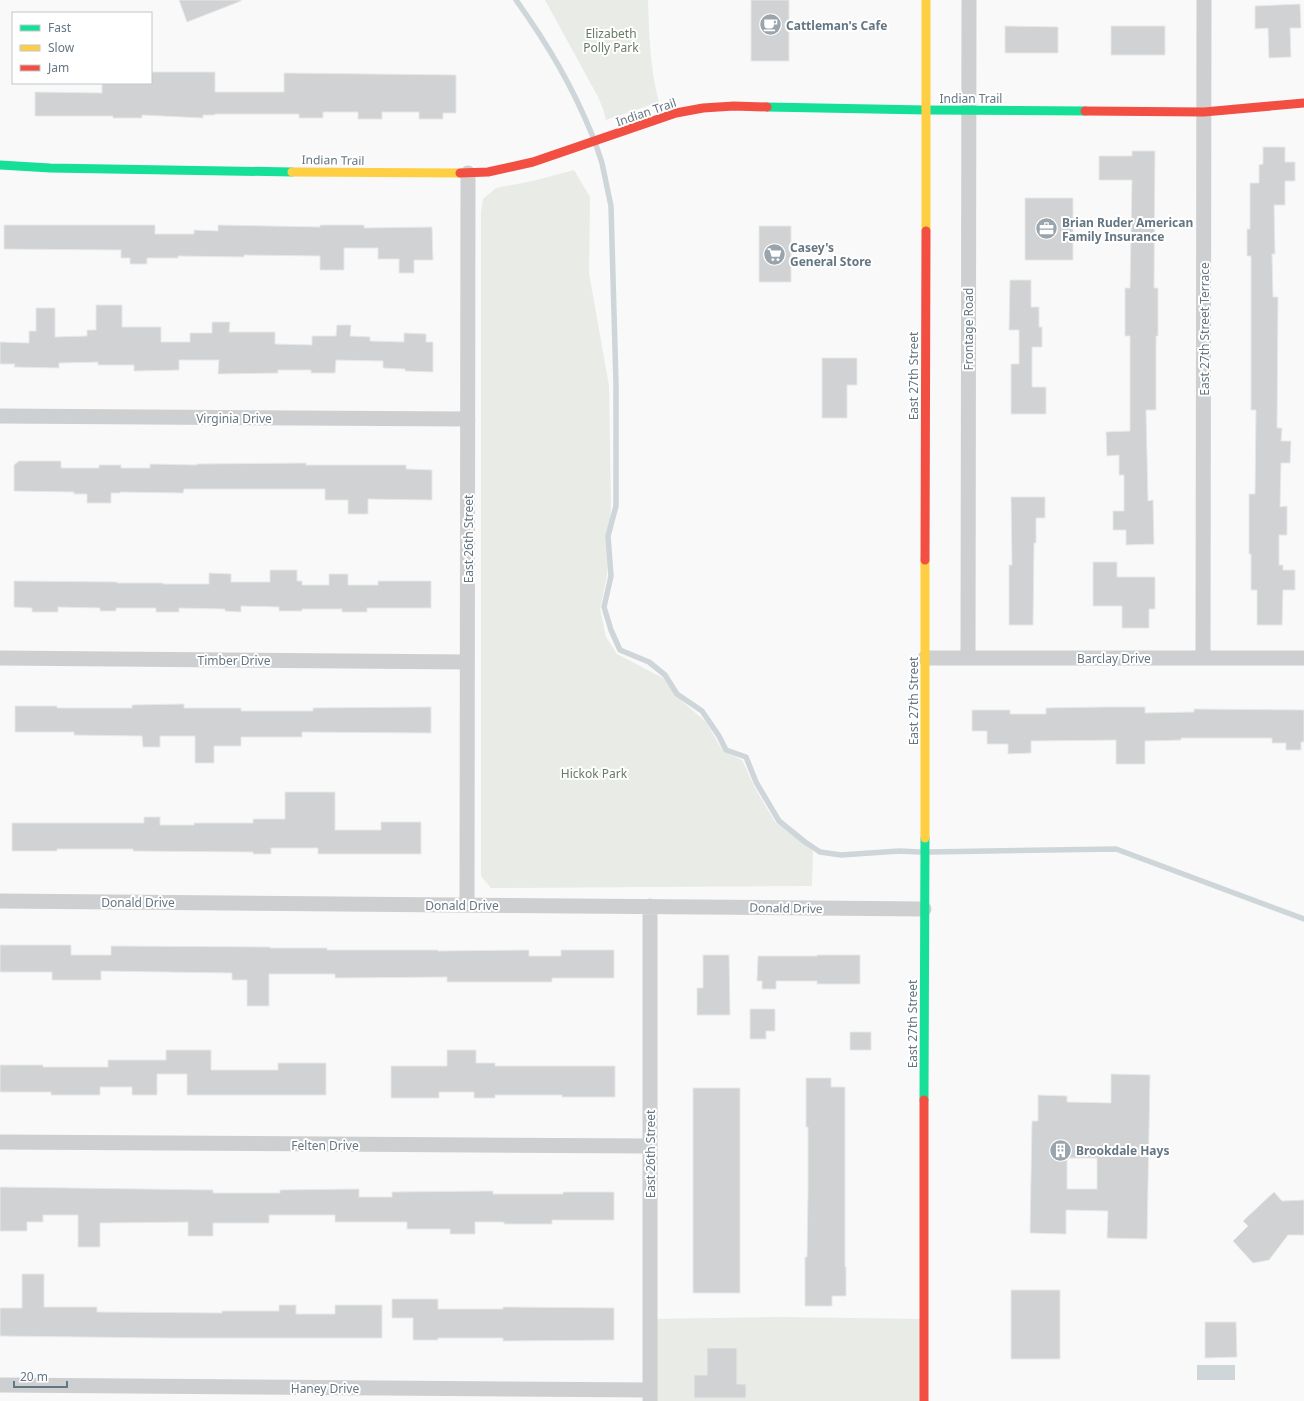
<svg xmlns="http://www.w3.org/2000/svg" width="1304" height="1401" viewBox="0 0 1304 1401" font-family="'Noto Sans',sans-serif">
  <style>
    .green { fill: #e8ebe6 }
    .water { fill: #ced6d9 }
    .lines { fill: none; stroke-linecap: round; stroke-linejoin: round }
    .stream { stroke: #ced6d9; stroke-width: 5.5 }
    .building { fill: #d0d2d3; stroke: #e8e8e8; fill-rule: evenodd }
    .street { stroke: #cecfd0; stroke-width: 15 }
    .fast { stroke: #16e098; stroke-width: 9 }
    .slow { stroke: #ffcf43; stroke-width: 9 }
    .jam { stroke: #f24e42; stroke-width: 9 }
    .labels { text-anchor: middle; dominant-baseline: central; stroke-width: 4; stroke-linejoin: round; paint-order: stroke }
    .poi-label { font-size: 12px; font-weight: bold; fill: #657683; stroke: #fff; text-anchor: start }
    .park-label { font-size: 12px; fill: #687a64; stroke: #fff }
    .street-label { font-size: 12px; fill: #657683; stroke: #fff }
  </style>
  <rect width="100%" height="100%" fill="#f9f9f9"/>
  <path class="green" d="M 545,0 L 648,0 C 649,32 650,71 659,102 L 606,120 L 603,109 L 598,97 Z
    M 574,170 L 590,197 L 589,273 L 609,386 L 611,505 L 607,576 L 600,609 L 606,637 L 617,654 L 663,678 L 676,696 L 706,722 L 723,751 L 742,760 L 755,788 L 775,822 L 813,851 L 812,886 L 491,888 L 481,876 L 481,212 L 483,199 L 496,188 L 533,181 Z
    M 780,1317 L 924,1319 L 924,1401 L 650,1401 L 650,1319 Z"/>
  <path class="water" d="M 1197,1365 L 1235,1365 L 1235,1380 L 1197,1380 Z"/>
  <g class="lines">
    <path class="stream" d="M 516,0 C 548,45 572,85 593,137
      M 596,145 L 602,163 L 611,206 L 616,384 L 616,506 L 608,536 L 611,576 L 604,607 L 611,630 L 620,650 L 649,662 L 665,675 L 677,694 L 702,711 L 719,736 L 726,750 L 746,757 L 756,782 L 779,821 L 805,842 L 820,852 L 841,855 L 899,851 L 920,852
      M 929,852 L 1116,849 L 1304,919"/>
  </g>
  <path class="building" d="M 179,0 L 241,0 L 241,1 L 187,22 Z
    M 751,0 L 789,0 L 789,61 L 751,61 Z
    M 1300,4 L 1301,28 L 1290,28 L 1291,57 L 1269,58 L 1268,28 L 1255,29 L 1255,6 Z
    M 1005,26 L 1058,27 L 1058,53 L 1005,53 Z
    M 1111,26 L 1165,26 L 1165,55 L 1111,55 Z
    M 151,72 L 215,72 L 215,92 L 284,92 L 284,73 L 456,75 L 456,113 L 443,113 L 443,119 L 419,119 L 419,112 L 382,112 L 382,119 L 358,119 L 358,112 L 323,112 L 323,118 L 299,118 L 299,114 L 215,114 L 215,115 L 203,115 L 203,118 L 142,115 L 142,118 L 113,118 L 113,116 L 35,116 L 35,92 L 102,93 L 102,83 L 151,83 Z
    M 1263,147 L 1285,147 L 1285,162 L 1295,162 L 1295,181 L 1285,181 L 1285,205 L 1274,205 L 1275,254 L 1272,254 L 1273,297 L 1278,297 L 1277,428 L 1282,428 L 1281,441 L 1291,441 L 1290,463 L 1281,463 L 1280,507 L 1287,506 L 1287,535 L 1279,535 L 1279,565 L 1283,565 L 1283,570 L 1295,570 L 1295,590 L 1283,590 L 1282,625 L 1257,625 L 1257,590 L 1251,590 L 1251,554 L 1249,554 L 1249,494 L 1255,494 L 1256,410 L 1251,410 L 1251,256 L 1247,256 L 1247,229 L 1250,229 L 1250,183 L 1259,183 L 1259,165 L 1263,164 Z
    M 1132,151 L 1155,151 L 1154,288 L 1158,288 L 1158,336 L 1156,336 L 1156,410 L 1146,410 L 1148,501 L 1153,500 L 1154,544 L 1126,545 L 1126,530 L 1113,530 L 1113,511 L 1124,511 L 1124,475 L 1119,475 L 1119,455 L 1107,456 L 1106,432 L 1130,431 L 1130,336 L 1125,336 L 1125,288 L 1130,288 L 1132,180 L 1099,180 L 1099,156 L 1132,156 Z
    M 1025,198 L 1073,198 L 1073,260 L 1025,260 Z
    M 4,225 L 155,225 L 155,234 L 194,234 L 194,230 L 218,231 L 218,225 L 320,227 L 320,225 L 364,225 L 364,228 L 432,227 L 433,260 L 414,260 L 414,273 L 399,273 L 399,259 L 378,259 L 378,248 L 344,248 L 344,270 L 320,270 L 320,256 L 244,255 L 244,257 L 178,256 L 178,258 L 147,258 L 147,264 L 130,264 L 130,258 L 121,258 L 121,250 L 4,249 Z
    M 759,226 L 791,226 L 791,282 L 759,282 Z
    M 1010,280 L 1031,280 L 1031,307 L 1039,307 L 1039,327 L 1042,327 L 1042,347 L 1032,347 L 1032,387 L 1046,387 L 1046,414 L 1011,414 L 1011,364 L 1019,364 L 1019,330 L 1009,330 Z
    M 96,305 L 122,305 L 122,327 L 161,327 L 161,342 L 190,342 L 190,333 L 212,333 L 212,322 L 230,322 L 229,332 L 275,332 L 275,344 L 312,345 L 312,336 L 336,336 L 337,325 L 351,325 L 350,336 L 370,337 L 370,341 L 404,342 L 404,333 L 426,334 L 426,342 L 433,342 L 433,372 L 405,371 L 405,369 L 383,368 L 383,361 L 336,360 L 335,373 L 311,373 L 311,370 L 278,370 L 278,373 L 218,374 L 219,360 L 179,360 L 179,370 L 134,371 L 134,365 L 98,365 L 98,362 L 59,363 L 59,368 L 14,367 L 15,364 L 0,364 L 0,342 L 29,343 L 29,331 L 36,331 L 36,308 L 55,308 L 55,337 L 87,336 L 87,330 L 96,330 Z
    M 822,358 L 857,358 L 857,385 L 847,385 L 847,418 L 822,418 Z
    M 19,461 L 61,461 L 61,468 L 99,468 L 99,465 L 121,465 L 121,468 L 150,468 L 150,464 L 196,465 L 198,464 L 306,463 L 306,465 L 406,465 L 406,469 L 432,470 L 432,500 L 368,499 L 368,514 L 348,514 L 348,500 L 325,500 L 325,489 L 184,489 L 183,493 L 120,492 L 120,493 L 111,493 L 111,503 L 87,503 L 87,494 L 74,494 L 74,492 L 14,491 L 14,465 Z
    M 1011,497 L 1045,497 L 1045,518 L 1036,518 L 1036,543 L 1034,543 L 1033,625 L 1009,625 L 1009,565 L 1012,565 Z
    M 1093,562 L 1117,562 L 1117,577 L 1155,577 L 1155,609 L 1149,609 L 1149,628 L 1122,628 L 1122,606 L 1093,606 Z
    M 270,570 L 297,570 L 297,581 L 302,581 L 302,585 L 329,585 L 329,574 L 348,574 L 348,585 L 378,585 L 378,581 L 431,581 L 431,608 L 367,608 L 367,612 L 342,612 L 342,609 L 302,609 L 302,611 L 279,611 L 279,607 L 241,606 L 241,612 L 225,611 L 225,609 L 179,608 L 179,612 L 156,612 L 156,608 L 116,608 L 116,611 L 100,611 L 100,608 L 58,607 L 58,612 L 32,612 L 32,608 L 14,607 L 14,581 L 117,582 L 117,583 L 163,583 L 163,584 L 209,584 L 209,573 L 231,574 L 231,582 L 270,582 Z
    M 184,704 L 184,708 L 241,708 L 241,711 L 313,711 L 313,708 L 431,707 L 431,733 L 302,732 L 302,737 L 241,737 L 241,746 L 214,746 L 214,763 L 195,763 L 195,736 L 160,736 L 160,747 L 143,747 L 142,736 L 74,735 L 74,732 L 15,732 L 15,706 L 57,706 L 57,708 L 132,708 L 132,705 Z
    M 1103,707 L 1145,707 L 1145,713 L 1194,712 L 1194,709 L 1304,710 L 1304,742 L 1301,742 L 1301,750 L 1286,750 L 1286,743 L 1272,743 L 1272,738 L 1181,738 L 1181,740 L 1145,741 L 1145,764 L 1116,764 L 1116,740 L 1031,741 L 1031,753 L 1008,754 L 1008,744 L 987,744 L 987,731 L 972,731 L 972,710 L 1010,710 L 1010,714 L 1046,714 L 1046,708 Z
    M 285,792 L 335,792 L 335,830 L 381,830 L 381,822 L 421,822 L 421,854 L 318,854 L 318,848 L 271,848 L 271,854 L 253,854 L 253,852 L 133,851 L 133,849 L 57,849 L 57,851 L 12,851 L 12,823 L 144,823 L 144,817 L 160,817 L 160,825 L 194,825 L 194,823 L 253,823 L 253,819 L 285,819 Z
    M 0,945 L 71,945 L 71,955 L 111,955 L 111,946 L 270,947 L 270,948 L 327,948 L 327,950 L 438,950 L 438,951 L 529,950 L 529,956 L 561,956 L 561,950 L 614,950 L 614,978 L 552,978 L 552,982 L 447,982 L 447,977 L 335,978 L 335,974 L 269,974 L 269,1006 L 247,1006 L 247,980 L 232,980 L 232,973 L 101,971 L 101,980 L 52,980 L 52,972 L 0,972 Z
    M 703,955 L 729,955 L 730,1015 L 697,1015 L 697,988 L 703,988 Z
    M 817,955 L 860,955 L 860,984 L 817,984 L 817,981 L 776,981 L 776,989 L 762,989 L 762,981 L 757,981 L 758,956 L 817,956 Z
    M 750,1009 L 775,1009 L 775,1031 L 766,1031 L 766,1039 L 750,1039 Z
    M 850,1032 L 871,1032 L 871,1050 L 850,1050 Z
    M 166,1050 L 211,1050 L 211,1070 L 278,1070 L 278,1063 L 326,1063 L 326,1095 L 187,1095 L 187,1074 L 157,1074 L 157,1095 L 132,1095 L 132,1087 L 100,1087 L 100,1095 L 51,1095 L 51,1092 L 0,1092 L 0,1065 L 43,1065 L 43,1067 L 108,1067 L 108,1060 L 166,1060 Z
    M 447,1050 L 476,1050 L 476,1063 L 495,1063 L 495,1066 L 615,1066 L 615,1097 L 562,1097 L 562,1095 L 495,1095 L 495,1098 L 474,1098 L 474,1092 L 439,1092 L 439,1098 L 391,1098 L 391,1066 L 447,1066 Z
    M 1111,1074 L 1150,1075 L 1147,1239 L 1107,1238 L 1108,1211 L 1066,1210 L 1066,1234 L 1030,1233 L 1032,1121 L 1038,1121 L 1038,1095 L 1067,1096 L 1067,1102 L 1111,1103 ZM 1067,1158 L 1097,1158 L 1097,1189 L 1067,1189 Z
    M 806,1078 L 831,1078 L 831,1087 L 845,1087 L 845,1267 L 846,1267 L 846,1296 L 832,1296 L 832,1306 L 805,1306 L 805,1257 L 807,1257 L 808,1194 L 808,1127 L 806,1127 Z
    M 693,1088 L 740,1088 L 740,1293 L 693,1293 Z
    M 0,1187 L 213,1190 L 213,1193 L 280,1193 L 280,1190 L 359,1189 L 359,1197 L 392,1197 L 392,1192 L 493,1191 L 493,1194 L 563,1194 L 563,1192 L 614,1192 L 614,1220 L 552,1220 L 552,1224 L 504,1224 L 504,1222 L 475,1222 L 475,1234 L 450,1234 L 450,1229 L 407,1229 L 407,1222 L 335,1222 L 335,1215 L 269,1215 L 269,1223 L 213,1223 L 213,1236 L 188,1236 L 188,1222 L 100,1223 L 100,1247 L 78,1247 L 78,1215 L 43,1215 L 43,1222 L 27,1222 L 27,1231 L 0,1231 Z
    M 1274,1192 L 1282,1201 L 1304,1200 L 1304,1235 L 1288,1235 L 1269,1260 L 1253,1263 L 1233,1241 L 1248,1226 L 1243,1221 Z
    M 22,1274 L 44,1274 L 44,1307 L 97,1307 L 97,1312 L 222,1313 L 222,1311 L 279,1311 L 279,1305 L 296,1305 L 296,1314 L 335,1314 L 335,1305 L 382,1305 L 382,1338 L 166,1338 L 0,1336 L 0,1308 L 22,1308 Z
    M 1011,1290 L 1060,1290 L 1060,1359 L 1011,1359 Z
    M 392,1299 L 438,1299 L 438,1309 L 503,1309 L 503,1307 L 614,1308 L 614,1340 L 503,1341 L 503,1338 L 438,1338 L 438,1340 L 413,1340 L 413,1318 L 392,1318 Z
    M 1205,1322 L 1236,1322 L 1237,1357 L 1205,1358 Z
    M 707,1348 L 737,1348 L 737,1384 L 746,1384 L 746,1398 L 694,1398 L 694,1375 L 707,1375 Z"/>
  <g class="lines">
    <path class="street" d="M 0,416 L 468,419
      M 0,658 L 467,662
      M 925,658 L 1304,658
      M 968,658 L 969,0
      M 1203,658 L 1204,0
      M 0,901 L 924,909
      M 467,905 L 468,173
      M 650,906 L 650,1401
      M 0,1142 L 650,1146
      M 0,1385 L 650,1390"/>
    <path class="fast" d="M 767,107 L 926,110 L 1085,111
      M 0,165 L 50,168 L 292,172
      M 924,1100 L 925,838"/>
    <path class="slow" d="M 292,172 L 460,173
      M 926,231 L 926,0
      M 925,838 L 925,560"/>
    <path class="jam" d="M 1085,111 L 1204,112 L 1304,103
      M 460,173 L 488,172 L 533,162 L 676,113 L 703,108 L 734,106 L 767,107
      M 925,560 L 926,231
      M 924,1401 L 924,1100"/>
  </g>
  <defs>
    <symbol id="cafe-disc" viewBox="-11 -11 22 22"><circle r="9.5" fill="#99a4ac" stroke="#fff"/><path d="M-5.5-4.5H6V0H3Q3 3.5 0 3.5H-2.5Q-5.5 3.5-5.5 0ZM3-3.2v2h1.7v-2ZM-6 4.5H4V6H-6Z" fill="#fff"/></symbol>
    <symbol id="office-disc" viewBox="-11 -11 22 22"><circle r="9.5" fill="#99a4ac" stroke="#fff"/><path d="M-6-3h4V-5.5h4V-3h4V5H-6ZM-1-4.5V-3h2v-1.5ZM-6 0V1H6V0Z" fill="#fff"/></symbol>
    <symbol id="supermarket-disc" viewBox="-11 -11 22 22"><circle r="9.5" fill="#99a4ac" stroke="#fff"/><path d="M-6-5.5h2.5l.6 2H6L4.5 2H-2.5L-4.4-4H-6ZM-1.5 3.2a1.3 1.3 0 1 0 .1 0ZM3 3.2a1.3 1.3 0 1 0 .1 0Z" fill="#fff"/></symbol>
    <symbol id="building-disc" viewBox="-11 -11 22 22"><circle r="9.5" fill="#99a4ac" stroke="#fff"/><path d="M-4-6H4V6H1V3H-1V6H-4ZM-2.5-4.3h1.7v1.8h-1.7ZM.8-4.3h1.7v1.8H.8ZM-2.5-1h1.7V.8h-1.7ZM.8-1h1.7V.8H.8Z" fill="#fff"/></symbol>
  </defs>
  <g fill-rule="evenodd">
    <use href="#cafe-disc" x="758" y="12" width="25" height="25"/>
    <use href="#office-disc" x="1034" y="216" width="25" height="25"/>
    <use href="#supermarket-disc" x="762" y="242" width="25" height="25"/>
    <use href="#building-disc" x="1048" y="1138" width="25" height="25"/>
  </g>
  <g class="labels">
    <g class="poi-label">
      <text x="786" y="25">Cattleman's Cafe</text>
      <text x="1062" y="222">Brian Ruder American<tspan x="1062" dy="14">Family Insurance</tspan></text>
      <text x="790" y="247">Casey's<tspan x="790" dy="14">General Store</tspan></text>
      <text x="1076" y="1150">Brookdale Hays</text>
    </g>
    <g class="park-label">
      <text x="611" y="33">Elizabeth<tspan x="611" dy="14">Polly Park</tspan></text>
      <text x="594" y="773">Hickok Park</text>
    </g>
    <g class="street-label">
      <text x="971" y="98">Indian Trail</text>
      <text transform="translate(646 112) rotate(-19)">Indian Trail</text>
      <text transform="translate(333 160) rotate(1)">Indian Trail</text>
      <text transform="translate(968 329) rotate(-90)">Frontage Road</text>
      <text transform="translate(1204 329) rotate(-90)">East 27th Street Terrace</text>
      <text transform="translate(913 376) rotate(-90)">East 27th Street</text>
      <text x="234" y="418">Virginia Drive</text>
      <text transform="translate(468 539) rotate(-90)">East 26th Street</text>
      <text x="1114" y="658">Barclay Drive</text>
      <text x="234" y="660">Timber Drive</text>
      <text transform="translate(913 701) rotate(-90)">East 27th Street</text>
      <text x="138" y="902">Donald Drive</text>
      <text x="462" y="905">Donald Drive</text>
      <text transform="translate(786 908) rotate(1)">Donald Drive</text>
      <text transform="translate(912 1024) rotate(-90)">East 27th Street</text>
      <text x="325" y="1145">Felten Drive</text>
      <text transform="translate(650 1154) rotate(-90)">East 26th Street</text>
      <text x="325" y="1388">Haney Drive</text>
    </g>
  </g>
  <rect x="12" y="12" width="140" height="72" fill="#ffffff" stroke="#c1c8cd"/>
  <rect x="20" y="25" width="20" height="6" fill="#16e098" stroke="#c1c8cd"/>
  <text x="48" y="32" font-size="12" fill="#657683">Fast</text>
  <rect x="20" y="45" width="20" height="6" fill="#ffcf43" stroke="#c1c8cd"/>
  <text x="48" y="52" font-size="12" fill="#657683">Slow</text>
  <rect x="20" y="65" width="20" height="6" fill="#f24e42" stroke="#c1c8cd"/>
  <text x="48" y="72" font-size="12" fill="#657683">Jam</text>
  <path d="M14 1381v6h53v-6" fill="none" stroke="#657683" stroke-width="2"/>
  <text x="20" y="1381" font-size="12" fill="#657683" stroke="#ffffff" stroke-width="3" paint-order="stroke">20 m</text>
</svg>
